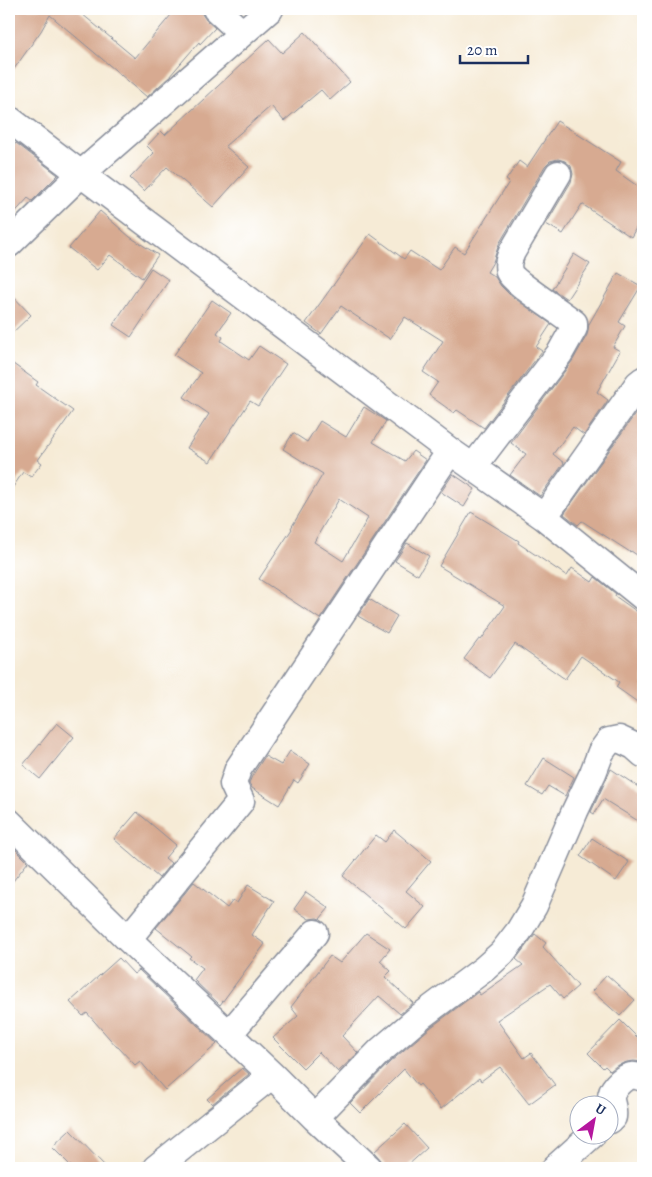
<svg xmlns="http://www.w3.org/2000/svg" width="652" height="1177" viewBox="0 0 652 1177" font-family="Alegreya,serif">
  <style>
    .building { fill: #d7aa91; fill-rule: evenodd }
    .lines { fill: none; stroke-linecap: round; stroke-linejoin: round }
    .street-casing { stroke: #888d9a; stroke-width: 29 }
    .street { stroke: #fff; stroke-width: 26 }
  </style>
  <rect width="100%" height="100%" fill="#fff"/>
  <filter id="ink" filterUnits="userSpaceOnUse"><feTurbulence type="fractalNoise" baseFrequency=".02" numOctaves="2"/><feDisplacementMap in="SourceGraphic" scale="10" xChannelSelector="R" yChannelSelector="G"/><feConvolveMatrix kernelMatrix="1 2 1 2 8 2 1 2 1" color-interpolation-filters="sRGB"/></filter>
  <filter id="wash" filterUnits="userSpaceOnUse"><feTurbulence type="fractalNoise" baseFrequency=".0096" numOctaves="4" result="noise"/><feDisplacementMap in="SourceGraphic" scale="20" xChannelSelector="R" yChannelSelector="G"/><feGaussianBlur stdDeviation="1.12" result="paint"/><feColorMatrix in="noise" values="0 0 0 0 0 0 0 0 0 0 0 0 0 0 0 0 0 1.4 0 .05"/><feComposite in="paint" operator="in"/></filter>
  <g filter="url(#wash)">
    <rect width="100%" height="100%" fill="#f6ebd6"/>
    <g id="blocks">
      <path class="building" d="M 9,9 L 76,9 L 135,58 L 176,9 L 201,9 L 202,14 L 206,20 L 215,28 L 200,44 L 199,42 L 169,77 L 147,97 L 50,15 L 41,31 L 9,76 Z
        M 305,32 L 350,82 L 330,100 L 321,90 L 284,121 L 271,106 L 225,146 L 249,167 L 213,207 L 167,167 L 144,191 L 130,178 L 154,153 L 147,146 L 161,131 L 165,135 L 269,39 L 282,53 Z
        M 557,121 L 621,162 L 616,171 L 643,190 L 643,233 L 636,228 L 631,237 L 582,204 L 563,234 L 546,224 L 571,182 L 573,174 L 571,166 L 565,161 L 558,159 L 550,161 L 545,166 L 499,244 L 493,262 L 487,272 L 495,277 L 501,286 L 510,295 L 551,324 L 536,347 L 542,351 L 484,428 L 457,410 L 454,413 L 429,395 L 438,382 L 423,372 L 443,341 L 405,317 L 390,339 L 341,306 L 321,334 L 306,323 L 370,234 L 404,259 L 410,251 L 439,270 L 455,247 L 464,253 L 509,182 L 506,180 L 519,161 L 527,167 Z
        M 16,143 L 58,175 L 32,201 L 28,198 L 9,219 L 9,151 Z
        M 100,211 L 130,237 L 158,255 L 142,278 L 110,255 L 97,270 L 69,248 Z
        M 574,254 L 590,264 L 567,299 L 552,289 Z
        M 151,268 L 169,280 L 131,337 L 113,325 Z
        M 618,273 L 641,286 L 619,322 L 625,326 L 613,347 L 620,351 L 597,392 L 608,400 L 584,435 L 573,427 L 553,454 L 564,463 L 540,496 L 510,475 L 526,454 L 511,443 L 573,360 L 587,335 L 589,324 Z
        M 9,292 L 31,315 L 9,336 Z
        M 212,300 L 231,313 L 217,333 L 223,337 L 221,341 L 249,360 L 259,346 L 286,364 L 258,406 L 250,401 L 210,462 L 187,448 L 209,414 L 184,397 L 201,373 L 174,355 Z
        M 9,361 L 38,382 L 36,385 L 73,411 L 38,460 L 42,463 L 31,477 L 23,472 L 9,493 Z
        M 643,403 L 643,559 L 631,551 L 630,552 L 582,521 L 578,525 L 564,514 Z
        M 364,407 L 386,421 L 373,442 L 405,461 L 413,451 L 426,460 L 320,619 L 259,579 L 292,529 L 291,528 L 323,474 L 283,449 L 293,433 L 307,442 L 320,421 L 346,437 ZM 339,499 L 368,518 L 343,561 L 314,542 Z
        M 453,474 L 475,489 L 464,507 L 441,492 Z
        M 471,512 L 519,541 L 518,543 L 567,576 L 572,568 L 592,582 L 595,577 L 616,594 L 615,596 L 643,616 L 643,706 L 616,687 L 619,682 L 581,656 L 565,679 L 515,644 L 490,678 L 464,659 L 479,639 L 481,640 L 505,606 L 439,566 Z
        M 407,543 L 429,556 L 418,575 L 395,561 Z
        M 369,599 L 397,616 L 387,633 L 358,616 Z
        M 57,723 L 74,737 L 40,779 L 23,765 Z
        M 290,751 L 310,764 L 298,783 L 294,780 L 279,805 L 252,788 L 249,783 L 252,776 L 265,756 L 281,765 Z
        M 544,758 L 574,777 L 565,796 L 548,786 L 542,795 L 527,786 Z
        M 611,769 L 643,790 L 643,824 L 603,799 L 594,814 L 591,812 Z
        M 137,812 L 176,845 L 165,858 L 171,863 L 159,878 L 114,839 Z
        M 394,830 L 431,861 L 406,891 L 425,907 L 406,929 L 343,876 L 376,835 L 385,842 Z
        M 592,838 L 629,862 L 616,881 L 580,856 Z
        M 9,843 L 28,862 L 9,886 Z
        M 194,882 L 227,908 L 233,900 L 237,903 L 248,885 L 274,901 L 252,935 L 265,944 L 220,1005 L 194,980 L 203,968 L 189,958 L 191,956 L 156,928 Z
        M 306,892 L 329,908 L 320,919 L 317,918 L 309,919 L 294,909 Z
        M 366,933 L 390,949 L 380,961 L 391,971 L 385,977 L 413,1003 L 400,1014 L 379,996 L 342,1036 L 358,1053 L 338,1072 L 319,1052 L 303,1068 L 273,1038 L 298,1016 L 291,1007 L 330,956 L 340,963 Z
        M 535,934 L 546,943 L 543,947 L 578,986 L 563,999 L 550,984 L 497,1020 L 524,1058 L 531,1053 L 555,1085 L 529,1104 L 500,1067 L 481,1081 L 479,1078 L 441,1109 L 420,1084 L 418,1086 L 404,1069 L 360,1113 L 350,1103 L 390,1062 L 430,1028 L 478,992 L 480,995 L 523,965 L 516,959 Z
        M 119,958 L 134,974 L 139,970 L 217,1044 L 165,1090 L 140,1061 L 135,1065 L 118,1047 L 117,1047 L 87,1013 L 83,1016 L 70,1002 Z
        M 607,975 L 635,1000 L 620,1016 L 592,991 Z
        M 620,1020 L 643,1043 L 643,1062 L 634,1061 L 627,1062 L 616,1066 L 610,1071 L 605,1066 L 603,1068 L 588,1053 Z
        M 242,1068 L 249,1074 L 212,1104 L 207,1099 Z
        M 405,1124 L 427,1148 L 405,1168 L 388,1168 L 374,1152 Z
        M 70,1130 L 107,1168 L 73,1168 L 52,1147 Z"/>
    </g>
  </g>
  <g filter="url(#ink)">
    <use href="#blocks" fill-opacity="0" stroke="#888d9a" stroke-width="1"/>
    <g class="lines">
      <defs>
        <path id="street" d="M 216,9 L 242,33
          M 9,119 L 81,174 L 450,451 L 544,517 L 643,597
          M 9,244 L 81,174 L 270,9
          M 473,467 L 560,353 L 574,328 L 574,323 C 562,313 513,282 509,272 C 507,264 509,259 512,252 L 558,174
          M 544,517 L 638,384 L 643,380
          M 9,822 L 128,939 L 272,1075 L 315,1118 L 369,1168
          M 128,939 L 241,801 L 233,784 L 238,769 L 450,451
          M 229,1034 L 315,933
          M 315,1118 L 380,1051 L 421,1016 L 484,969 L 502,953 L 519,931 L 534,906 L 575,811 L 593,773 L 601,752 L 609,741 L 619,739 L 634,746 L 643,754
          M 610,1120 L 613,1117 C 614,1108 612,1107 611,1100 C 610,1090 621,1078 631,1076 C 635,1075 640,1077 643,1078
          M 156,1168 L 272,1075
          M 555,1168 L 593,1134"/>
      </defs>
      <use href="#street" class="street-casing"/>
      <use href="#street" class="street"/>
    </g>
  </g>
  <rect width="652" height="1177" fill="none" stroke="#fff" stroke-width="30"/>
  <g transform="translate(594 1120) rotate(32)"><circle r="24" fill="#ffffff" stroke="#a4acbf"/>
  <path d="M0-4L9 19L0 12L-9 19Z" fill="#b5179e"/>
  <text y="-8" font-size="14" font-weight="bold" text-anchor="middle" fill="#1b2f5e">U</text>
  </g>
  <path d="M460 55v8h68v-8" fill="none" stroke="#1b2f5e" stroke-width="2.5"/>
  <text x="467" y="55" font-size="15" fill="#1b2f5e" stroke="#ffffff" stroke-width="4" paint-order="stroke">20 m</text>
</svg>
